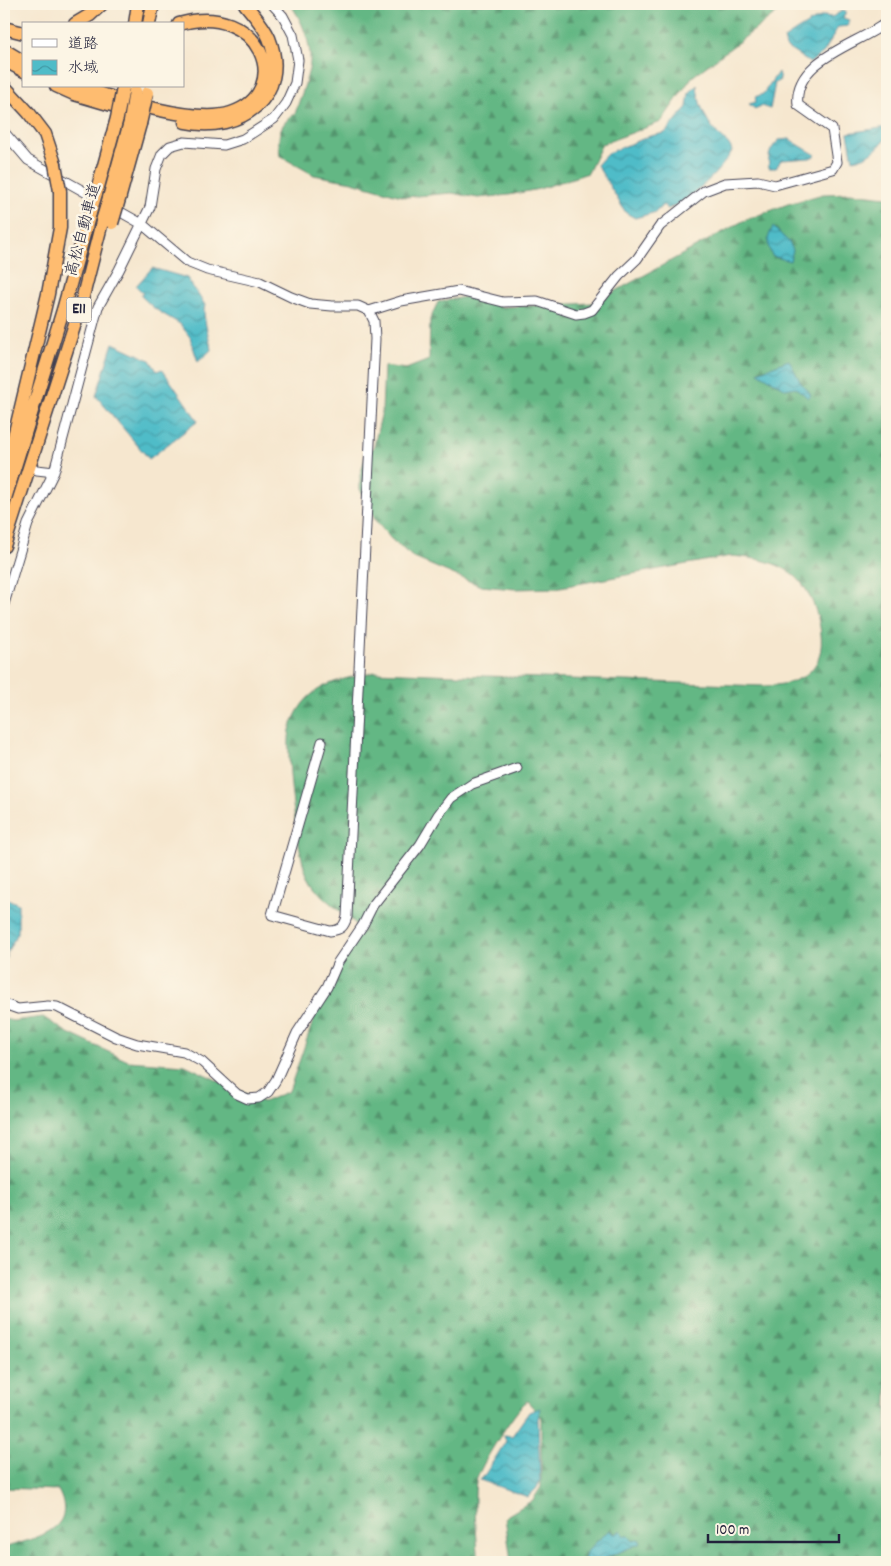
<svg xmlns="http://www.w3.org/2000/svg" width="891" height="1566" viewBox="0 0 891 1566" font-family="Dekko,'Klee One',sans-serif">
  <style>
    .forest { fill: url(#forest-firs); stroke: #436c60 }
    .water { fill: url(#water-waves); stroke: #386f82 }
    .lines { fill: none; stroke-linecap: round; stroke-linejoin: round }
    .minor-casing { stroke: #424051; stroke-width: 11 }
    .highway-casing { stroke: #424051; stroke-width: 15 }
    .minor { stroke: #fff; stroke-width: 9 }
    .highway { stroke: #febc70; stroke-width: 12 }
    .highway-bridge-casing { stroke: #424051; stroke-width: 15; stroke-linecap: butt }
    .highway-bridge { stroke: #febc70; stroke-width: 12 }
    .labels { text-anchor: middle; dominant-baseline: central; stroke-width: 5; stroke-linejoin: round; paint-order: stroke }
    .shield { fill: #fcf5e5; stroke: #63616e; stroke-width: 1 }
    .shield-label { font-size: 15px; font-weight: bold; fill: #22223b }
    .street-label { font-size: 16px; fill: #22223b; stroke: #fcf5e5 }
  </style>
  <defs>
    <pattern id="forest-firs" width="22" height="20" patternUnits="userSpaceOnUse" patternTransform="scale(1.25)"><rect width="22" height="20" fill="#64b784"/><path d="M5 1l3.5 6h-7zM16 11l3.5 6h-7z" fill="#52946d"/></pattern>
    <pattern id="water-waves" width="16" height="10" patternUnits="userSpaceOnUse" patternTransform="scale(1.25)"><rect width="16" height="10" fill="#4fbcc8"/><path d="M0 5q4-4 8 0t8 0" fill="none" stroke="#4198a4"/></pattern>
  </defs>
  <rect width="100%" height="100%" fill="#fcf5e5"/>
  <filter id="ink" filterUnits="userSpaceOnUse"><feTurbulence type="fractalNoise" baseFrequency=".02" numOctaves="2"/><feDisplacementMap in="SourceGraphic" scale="10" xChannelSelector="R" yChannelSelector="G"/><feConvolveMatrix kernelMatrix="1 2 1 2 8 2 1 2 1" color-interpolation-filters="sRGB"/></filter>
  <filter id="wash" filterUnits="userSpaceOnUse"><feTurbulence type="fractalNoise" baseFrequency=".0096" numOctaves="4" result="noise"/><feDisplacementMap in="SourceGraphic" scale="20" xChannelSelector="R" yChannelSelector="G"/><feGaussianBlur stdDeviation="1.12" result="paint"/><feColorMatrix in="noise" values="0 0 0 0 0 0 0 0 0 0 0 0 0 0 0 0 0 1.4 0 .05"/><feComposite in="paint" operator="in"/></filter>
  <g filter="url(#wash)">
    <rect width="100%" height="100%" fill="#f6e7cf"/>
    <path class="forest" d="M 290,4 L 789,4 L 692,77 L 661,122 L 602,144 L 588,173 L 539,189 L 509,195 L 478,198 L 452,193 L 405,197 L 352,182 L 314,175 L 280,156 C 278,138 277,125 295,114 C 299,100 305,87 308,73 C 315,51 303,21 290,4 Z
      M 850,193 L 887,197 L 887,1562 L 511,1562 L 505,1517 L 533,1500 L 541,1487 L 541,1416 L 527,1401 C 515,1410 479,1467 476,1482 C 473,1501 477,1542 479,1562 L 4,1562 L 4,1548 C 33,1538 80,1531 58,1490 L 4,1488 L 4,1019 L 13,1021 L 43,1017 L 68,1033 L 128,1061 L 185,1065 L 263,1102 L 289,1091 L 321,998 L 355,937 L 356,924 C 340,910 318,897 308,877 C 297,857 285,753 290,730 C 293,718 301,703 311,695 C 328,680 354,677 375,672 L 764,686 C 782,685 804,682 815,665 C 831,643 814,593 796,577 C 778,561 754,558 731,556 L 555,588 L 515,589 L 481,586 L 414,558 L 391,539 L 375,520 L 360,489 L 360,475 L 365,459 L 374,446 L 382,411 L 384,366 L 406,369 L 429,360 L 430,319 L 438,302 L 475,295 L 501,307 L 594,303 L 743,221 L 788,204 L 823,194 Z"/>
    <path class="water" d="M 842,11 L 846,12 L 843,18 L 849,20 L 848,26 L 838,27 L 824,52 L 810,63 L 786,47 L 784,39 C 797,30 808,23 823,16 L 832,17 Z
      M 778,72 L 780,80 L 775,83 L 770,109 L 761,106 L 755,109 L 749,104 L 756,102 L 755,97 L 763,94 Z
      M 697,85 C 698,102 705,120 717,133 C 723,140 729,141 732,151 C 719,174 691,198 668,209 L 663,205 L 656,212 L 635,218 L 626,213 L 597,165 L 608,153 L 650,136 L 665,133 L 687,107 L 689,93 Z
      M 887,127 L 887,137 C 877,150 869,157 853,160 L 848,133 Z
      M 790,139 C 793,142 811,152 816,155 L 810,158 L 781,160 L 776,168 L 769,168 C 768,155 769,150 779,140 Z
      M 773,227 L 789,242 L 793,250 L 790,261 L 772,256 C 767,244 766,239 773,227 Z
      M 152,268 L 187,278 L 205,305 C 201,314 210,338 211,350 L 198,362 L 190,337 L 180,324 L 155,309 L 141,296 L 143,293 L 136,286 Z
      M 113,343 L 150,360 L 157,371 L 162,369 L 198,421 L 149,459 L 96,396 Z
      M 789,360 L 801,383 L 811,394 L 808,398 L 795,387 L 786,389 L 758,372 Z
      M 4,897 L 18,904 L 18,933 L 7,952 L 4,967 Z
      M 540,1408 L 538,1419 L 540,1482 L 536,1489 L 528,1497 L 480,1480 L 484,1476 L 506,1441 L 504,1435 L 512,1436 L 529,1412 Z
      M 609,1530 L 615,1534 L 621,1530 L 624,1536 L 628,1535 L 633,1541 L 639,1539 L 641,1543 L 596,1562 L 584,1562 L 586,1552 Z"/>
  </g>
  <g filter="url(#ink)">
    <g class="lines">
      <defs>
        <path id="minor" d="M 4,132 L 28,160 L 142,224 L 187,262 L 207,270 L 260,282 L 291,297 L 310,304 L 332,306 L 358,306 L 369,311 L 374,321 L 375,339 L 347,917 C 344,927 341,930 330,931 L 272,915 L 322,742
          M 369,311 L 401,301 L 459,291 L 503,302 L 537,301 L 576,314 L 584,313 L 592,310 L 619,276 L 637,259 L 660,226 L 704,191 L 725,183 L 758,181 L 775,185 L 833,169 L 837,162 L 832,129 L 798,105 C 792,59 860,44 887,22
          M 37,470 L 54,472
          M 4,604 L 28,524 L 54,472 L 98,307 L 119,270 L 150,207 L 156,169 L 162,154 L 170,146 L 184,142 L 224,145 L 243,139 L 274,119 L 286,103 L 295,83 L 298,60 L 293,35 L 283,16 L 272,4
          M 4,1004 L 18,1009 L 48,1006 L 57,1007 L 116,1037 L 137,1044 L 184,1052 L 202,1062 L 237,1094 L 248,1099 L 259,1098 L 268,1092 L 276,1080 L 297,1033 L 327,987 L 338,962 L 363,925 L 373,905 L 420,845 L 438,815 L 451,798 L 472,784 L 517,768"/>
        <path id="highway" d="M 75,24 L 90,15 L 102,4
          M 135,24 L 138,4
          M 149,24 L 153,4
          M 4,28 L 24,33
          M 4,50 L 24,62
          M 4,60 L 24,71
          M 4,86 L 29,113 L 45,134 L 55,164
          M 56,86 L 74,94 L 129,110
          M 79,86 C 114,99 196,125 231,113 C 296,91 260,0 179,24
          M 185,122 C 240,134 292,96 269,38 C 264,26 253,14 245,4
          M 98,187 L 117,118
          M 111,191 L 130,122
          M 120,196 L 140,124
          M 7,466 L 48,294 L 60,228 L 60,191
          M 4,502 L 63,310 L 90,213
          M 4,546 L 80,308 L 103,218"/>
      </defs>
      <use href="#minor" class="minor-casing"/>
      <use href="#highway" class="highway-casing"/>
      <use href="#minor" class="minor"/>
      <use href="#highway" class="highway"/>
      <defs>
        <path id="highway-bridge" d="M 117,118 L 123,88
          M 130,122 L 135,91
          M 140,124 L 147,93
          M 55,164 L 60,191
          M 90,213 L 98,187
          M 103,218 L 111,191
          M 112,223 L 120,196"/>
      </defs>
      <use href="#highway-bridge" class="highway-bridge-casing"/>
      <use href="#highway-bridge" class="highway-bridge"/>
    </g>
  </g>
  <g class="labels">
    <rect class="shield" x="66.5" y="297.5" width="25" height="25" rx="4"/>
    <g class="shield-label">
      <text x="79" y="310">E11</text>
    </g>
    <g class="street-label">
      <text transform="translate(84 230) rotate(-75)">高松自動車道</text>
    </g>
  </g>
  <rect width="891" height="1566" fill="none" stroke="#fcf5e5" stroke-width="20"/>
  <rect x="22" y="22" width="162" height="65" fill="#fcf5e5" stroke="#a5a1a1"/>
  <rect x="32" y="39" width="25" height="8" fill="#ffffff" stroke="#a5a1a1"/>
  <text x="68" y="48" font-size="15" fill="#22223b">道路</text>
  <rect x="32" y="60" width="25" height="15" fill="url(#water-waves)" stroke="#a5a1a1"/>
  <text x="68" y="72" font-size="15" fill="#22223b">水域</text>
  <path d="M708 1534v8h131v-8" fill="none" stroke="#22223b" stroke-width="2.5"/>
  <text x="716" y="1534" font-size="15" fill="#22223b" stroke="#fcf5e5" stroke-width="4" paint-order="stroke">100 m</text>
</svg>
